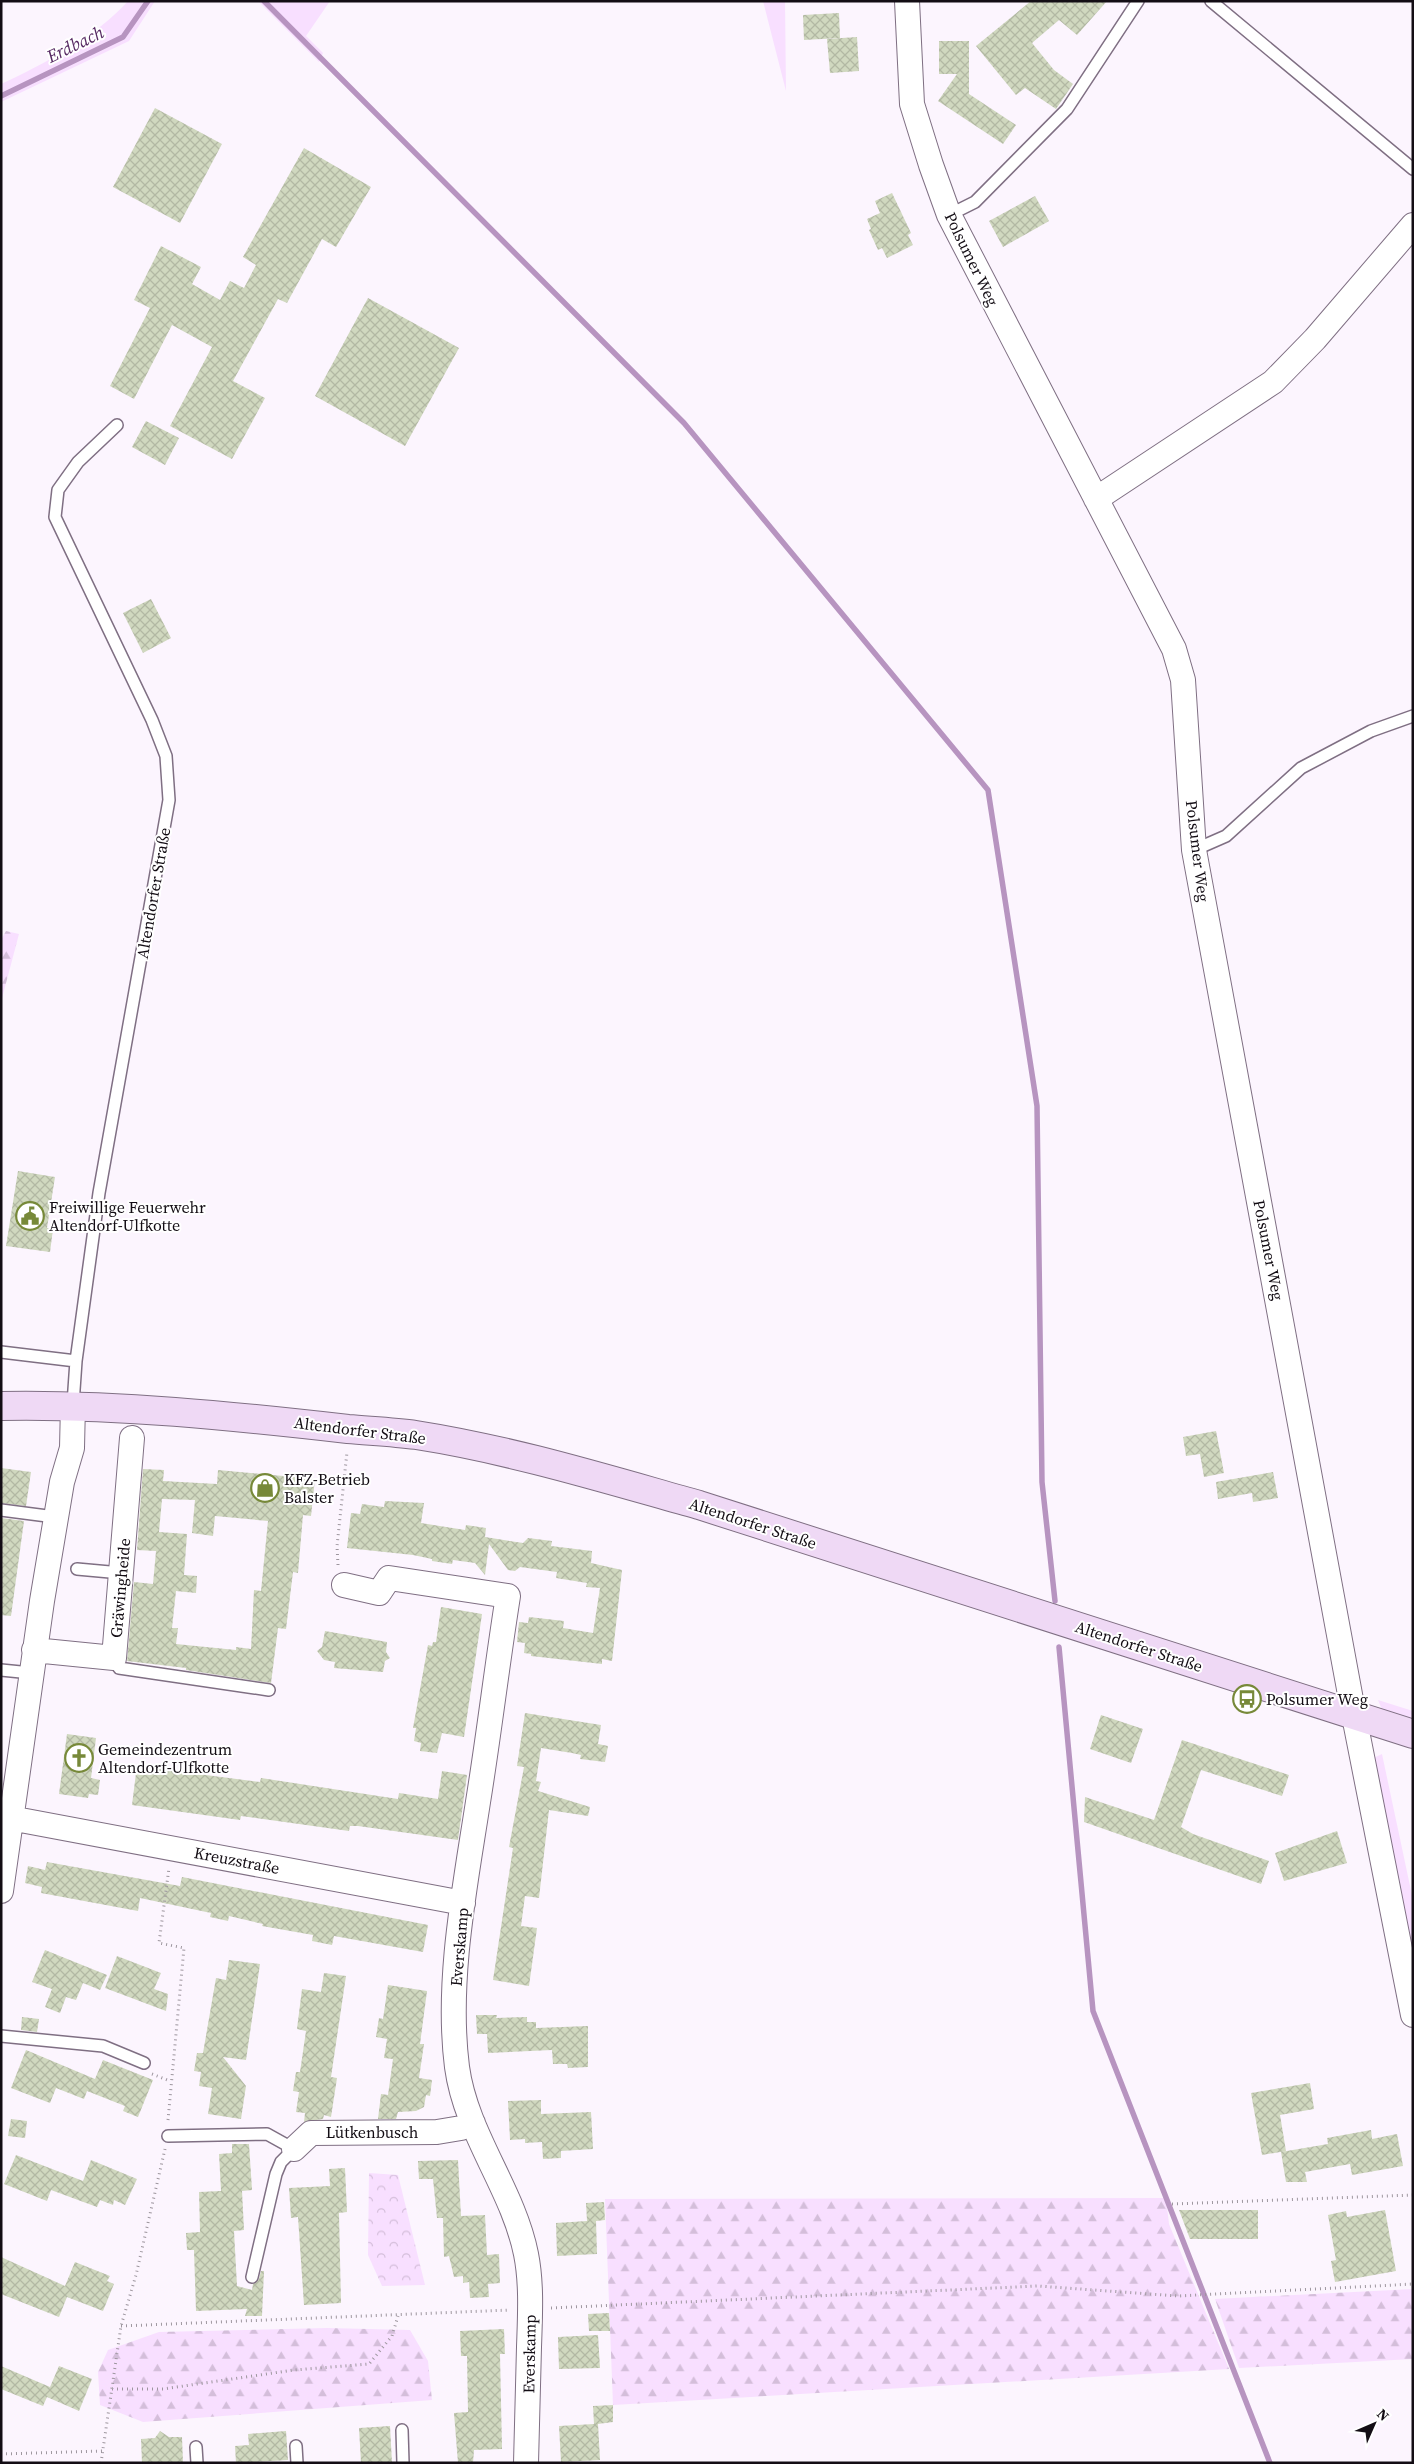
<svg xmlns="http://www.w3.org/2000/svg" width="1414" height="2464" viewBox="0 0 1414 2464" font-family="'Source Serif 4',serif">
  <style>
    .green { fill: #f8dfff }
    .forest { fill: url(#forest-firs) }
    .park { fill: url(#park-crowns) }
    .lines { fill: none; stroke-linecap: round; stroke-linejoin: round }
    .stream { stroke: #b794c0; stroke-width: 5.5 }
    .building { fill: url(#building-cross-hatch); fill-rule: evenodd }
    .lane-casing { stroke: #7f6f83; stroke-width: 14 }
    .street-casing { stroke: #7f6f83; stroke-width: 26 }
    .secondary-casing { stroke: #7f6f83; stroke-width: 30 }
    .path { stroke: #9d969e; stroke-width: 3; stroke-dasharray: 1 4; stroke-linecap: butt }
    .lane { stroke: #fff; stroke-width: 11 }
    .street { stroke: #fff; stroke-width: 24 }
    .secondary { stroke: #efd9f5; stroke-width: 28 }
    .labels { text-anchor: middle; dominant-baseline: central; stroke-width: 4; stroke-linejoin: round; paint-order: stroke }
    .street-label { font-size: 16px; fill: #130d14; stroke: #fff }
    .poi-label { font-size: 16px; fill: #130d14; stroke: #fff; text-anchor: start }
    .water-label { font-size: 18px; font-style: italic; fill: #582c64; stroke: #fff }
  </style>
  <defs>
    <pattern id="forest-firs" width="22" height="20" patternUnits="userSpaceOnUse" patternTransform="scale(1.25)"><rect width="22" height="20" fill="#f8dfff"/><path d="M5 1l3.5 6h-7zM16 11l3.5 6h-7z" fill="#d4beda"/></pattern>
    <pattern id="park-crowns" width="20" height="18" patternUnits="userSpaceOnUse" patternTransform="scale(1.25)"><rect width="20" height="18" fill="#f8dfff"/><path d="M2 6a3 3 0 1 1 6 0M12 15a3 3 0 1 1 6 0" fill="none" stroke="#d4beda"/></pattern>
    <pattern id="building-cross-hatch" width="8" height="8" patternUnits="userSpaceOnUse" patternTransform="scale(1.25)"><rect width="8" height="8" fill="#d0d8bf"/><path d="M0 0l8 8M0 8l8-8" fill="none" stroke="#b2b8a3"/></pattern>
  </defs>
  <rect width="100%" height="100%" fill="#fcf5fe"/>
  <path class="green" d="M 128,1 L 155,1 L 129,41 L 1,102 L 1,84 C 44,64 97,36 128,1 Z
    M 258,1 L 330,1 L 306,36 L 323,53 L 319,62 Z
    M 763,1 L 785,1 L 786,91 Z
    M 1378,1700 L 1413,1711 L 1413,1721 L 1383,1712 Z
    M 1382,1754 L 1413,1900 L 1413,1980 L 1369,1760 Z"/>
  <path class="forest" d="M 6,931 L 19,934 L 1,1002 L 1,940 Z
    M 1166,2198 L 1169,2224 L 1229,2369 L 613,2405 L 605,2199 Z
    M 1413,2289 L 1413,2359 L 1239,2368 L 1215,2299 Z
    M 327,2328 L 410,2330 L 428,2361 L 432,2400 L 143,2422 L 100,2405 L 98,2372 L 108,2350 L 159,2332 Z"/>
  <path class="park" d="M 369,2173 L 398,2175 L 425,2285 L 382,2286 L 368,2255 Z"/>
  <g class="lines">
    <path class="stream" d="M 264,1 L 684,423 L 988,790 L 1037,1106 L 1042,1482 L 1055,1601
      M 1,96 L 123,37 L 148,1
      M 1059,1647 L 1093,2011 L 1270,2463"/>
  </g>
  <path class="building" d="M 1031,1 L 1107,1 L 1077,35 L 1059,20 L 1032,43 L 1054,70 L 1073,84 L 1056,109 L 1025,88 L 1016,95 L 976,46 Z
    M 839,13 L 840,38 L 804,40 L 803,15 Z
    M 857,37 L 859,71 L 830,73 L 827,39 Z
    M 939,41 L 969,41 L 969,94 L 1016,125 L 1003,144 L 938,101 L 957,74 L 939,74 Z
    M 155,108 L 222,144 L 180,223 L 113,187 Z
    M 304,148 L 371,187 L 336,247 L 322,239 L 287,303 L 278,299 L 233,381 L 265,398 L 232,459 L 170,426 L 212,347 L 172,325 L 134,399 L 110,386 L 150,308 L 134,300 L 161,246 L 201,267 L 192,284 L 220,300 L 230,281 L 244,288 L 256,265 L 243,257 Z
    M 892,193 L 911,233 L 908,235 L 913,245 L 887,258 L 882,248 L 878,250 L 869,230 L 871,229 L 867,219 L 880,213 L 875,201 Z
    M 1035,196 L 1049,221 L 1003,247 L 989,221 Z
    M 368,298 L 459,348 L 405,446 L 315,396 Z
    M 146,421 L 179,438 L 165,465 L 132,447 Z
    M 151,599 L 171,638 L 143,653 L 123,613 Z
    M 18,1171 L 55,1177 L 47,1228 L 53,1229 L 50,1252 L 6,1246 Z
    M 1216,1431 L 1224,1473 L 1204,1477 L 1200,1454 L 1186,1456 L 1183,1437 Z
    M 1,1468 L 31,1472 L 26,1506 L 1,1503 Z
    M 143,1469 L 164,1470 L 163,1481 L 217,1484 L 218,1470 L 315,1479 L 311,1516 L 303,1515 L 298,1573 L 293,1572 L 286,1629 L 278,1628 L 271,1683 L 186,1670 L 186,1668 L 127,1661 L 134,1582 L 153,1584 L 156,1551 L 137,1550 ZM 162,1499 L 195,1500 L 192,1533 L 213,1536 L 215,1516 L 268,1521 L 261,1591 L 254,1590 L 251,1649 L 236,1647 L 236,1650 L 176,1644 L 178,1628 L 172,1628 L 176,1591 L 196,1593 L 197,1576 L 184,1575 L 187,1534 L 159,1532 Z
    M 1273,1472 L 1278,1498 L 1253,1502 L 1252,1493 L 1218,1499 L 1216,1482 Z
    M 385,1501 L 424,1503 L 421,1523 L 465,1530 L 466,1525 L 486,1528 L 485,1537 L 523,1543 L 528,1538 L 552,1541 L 551,1546 L 592,1551 L 591,1563 L 622,1570 L 612,1661 L 602,1659 L 602,1664 L 531,1656 L 531,1654 L 524,1653 L 525,1643 L 517,1642 L 519,1622 L 528,1623 L 529,1617 L 564,1621 L 563,1628 L 593,1633 L 600,1588 L 586,1587 L 587,1583 L 556,1578 L 557,1572 L 520,1567 L 515,1571 L 508,1570 L 489,1544 L 485,1575 L 475,1563 L 453,1560 L 452,1564 L 432,1561 L 432,1559 L 413,1555 L 347,1548 L 351,1513 L 360,1514 L 362,1504 L 384,1507 Z
    M 1,1518 L 24,1521 L 11,1616 L 1,1615 Z
    M 441,1607 L 482,1614 L 464,1737 L 442,1733 L 437,1753 L 420,1751 L 421,1743 L 414,1741 L 416,1728 L 413,1728 L 428,1645 L 432,1646 L 433,1642 L 436,1642 Z
    M 325,1631 L 387,1642 L 386,1652 L 390,1658 L 385,1661 L 383,1672 L 334,1668 L 335,1662 L 324,1660 L 317,1651 L 322,1647 Z
    M 525,1713 L 601,1725 L 598,1744 L 608,1746 L 605,1762 L 580,1759 L 581,1755 L 572,1753 L 541,1748 L 536,1781 L 541,1782 L 538,1791 L 590,1807 L 588,1816 L 549,1810 L 539,1898 L 525,1896 L 521,1926 L 537,1928 L 529,1986 L 493,1980 L 513,1848 L 509,1847 L 524,1767 L 517,1766 Z
    M 1101,1715 L 1143,1729 L 1131,1763 L 1090,1749 Z
    M 67,1734 L 96,1738 L 91,1778 L 100,1780 L 98,1795 L 89,1794 L 88,1798 L 59,1794 Z
    M 1182,1740 L 1289,1775 L 1282,1796 L 1201,1770 L 1181,1827 L 1193,1834 L 1269,1861 L 1261,1884 L 1084,1822 L 1085,1797 L 1154,1820 Z
    M 151,1768 L 260,1782 L 261,1778 L 398,1799 L 399,1793 L 438,1799 L 442,1771 L 467,1775 L 458,1840 L 358,1826 L 350,1826 L 349,1831 L 241,1816 L 240,1820 L 132,1805 L 136,1773 L 151,1775 Z
    M 1337,1831 L 1347,1863 L 1284,1881 L 1275,1853 Z
    M 47,1862 L 180,1886 L 182,1877 L 428,1925 L 423,1952 L 334,1936 L 332,1945 L 312,1941 L 313,1935 L 262,1926 L 263,1924 L 229,1916 L 228,1921 L 210,1917 L 211,1913 L 140,1898 L 138,1911 L 41,1893 L 42,1887 L 25,1883 L 28,1866 L 45,1870 Z
    M 45,1950 L 107,1975 L 100,1990 L 83,1983 L 76,2000 L 66,1997 L 60,2013 L 45,2007 L 52,1989 L 32,1982 Z
    M 117,1956 L 161,1973 L 154,1989 L 168,1994 L 166,2011 L 105,1988 Z
    M 229,1960 L 260,1964 L 246,2060 L 223,2057 L 246,2086 L 241,2119 L 208,2114 L 212,2088 L 199,2086 L 201,2072 L 194,2071 L 197,2053 L 203,2053 L 216,1978 L 226,1980 Z
    M 324,1973 L 346,1976 L 331,2077 L 337,2078 L 331,2117 L 324,2115 L 323,2119 L 304,2122 L 305,2113 L 296,2112 L 299,2092 L 293,2091 L 296,2072 L 300,2072 L 306,2031 L 297,2029 L 302,1989 L 321,1992 Z
    M 388,1985 L 427,1991 L 420,2044 L 424,2044 L 419,2078 L 432,2080 L 430,2096 L 426,2095 L 424,2107 L 416,2111 L 398,2112 L 396,2119 L 378,2119 L 381,2094 L 388,2095 L 393,2059 L 384,2058 L 387,2039 L 376,2037 L 379,2018 L 383,2019 Z
    M 476,2015 L 497,2015 L 496,2018 L 527,2017 L 527,2022 L 536,2022 L 536,2028 L 588,2026 L 588,2067 L 568,2068 L 567,2064 L 553,2064 L 552,2050 L 488,2053 L 487,2034 L 477,2034 Z
    M 22,2017 L 39,2019 L 37,2032 L 21,2030 Z
    M 26,2050 L 95,2079 L 103,2060 L 153,2080 L 138,2117 L 123,2111 L 125,2106 L 87,2091 L 84,2099 L 56,2088 L 50,2103 L 11,2088 Z
    M 1310,2083 L 1314,2109 L 1280,2115 L 1286,2151 L 1262,2155 L 1251,2093 Z
    M 541,2100 L 541,2114 L 591,2112 L 593,2149 L 561,2151 L 561,2158 L 543,2159 L 542,2142 L 525,2143 L 525,2139 L 510,2140 L 508,2101 Z
    M 11,2119 L 27,2121 L 25,2138 L 8,2136 Z
    M 1371,2130 L 1372,2139 L 1397,2134 L 1403,2166 L 1352,2175 L 1350,2164 L 1305,2172 L 1307,2182 L 1286,2182 L 1281,2152 L 1328,2144 L 1327,2138 Z
    M 232,2144 L 249,2144 L 252,2190 L 242,2191 L 244,2230 L 234,2231 L 237,2286 L 252,2290 L 253,2284 L 259,2279 L 261,2271 L 264,2271 L 262,2316 L 245,2316 L 247,2309 L 196,2311 L 194,2250 L 187,2250 L 186,2233 L 200,2232 L 199,2192 L 221,2191 L 219,2154 L 232,2153 Z
    M 16,2155 L 83,2181 L 91,2160 L 137,2179 L 125,2205 L 114,2200 L 113,2205 L 100,2200 L 97,2207 L 51,2190 L 47,2201 L 4,2184 Z
    M 458,2160 L 461,2216 L 485,2215 L 487,2255 L 499,2254 L 500,2283 L 488,2284 L 489,2297 L 470,2298 L 469,2282 L 463,2283 L 463,2276 L 454,2277 L 449,2256 L 444,2257 L 443,2218 L 437,2218 L 433,2179 L 419,2179 L 418,2161 Z
    M 345,2168 L 347,2212 L 339,2213 L 341,2303 L 304,2305 L 298,2217 L 291,2218 L 289,2188 L 330,2186 L 329,2169 Z
    M 604,2202 L 605,2220 L 596,2221 L 597,2254 L 557,2256 L 556,2223 L 587,2221 L 586,2203 Z
    M 1179,2210 L 1258,2210 L 1258,2239 L 1190,2239 Z
    M 1385,2210 L 1396,2271 L 1335,2282 L 1331,2261 L 1336,2260 L 1328,2215 L 1346,2211 L 1347,2217 Z
    M 1,2257 L 65,2286 L 75,2262 L 110,2276 L 107,2281 L 114,2284 L 103,2311 L 67,2297 L 59,2317 L 1,2294 Z
    M 609,2313 L 610,2331 L 589,2331 L 588,2314 Z
    M 504,2329 L 505,2354 L 500,2354 L 502,2449 L 474,2450 L 473,2463 L 458,2463 L 454,2413 L 468,2412 L 467,2356 L 461,2356 L 460,2331 Z
    M 598,2335 L 600,2368 L 559,2369 L 558,2337 Z
    M 1,2366 L 50,2387 L 59,2366 L 92,2379 L 79,2411 L 47,2397 L 43,2406 L 1,2389 Z
    M 613,2405 L 613,2422 L 598,2424 L 600,2460 L 561,2462 L 559,2426 L 594,2424 L 593,2406 Z
    M 390,2426 L 392,2463 L 361,2463 L 359,2428 Z
    M 160,2431 L 169,2437 L 182,2437 L 183,2463 L 142,2463 L 141,2439 L 155,2438 Z
    M 286,2431 L 288,2460 L 236,2463 L 235,2446 L 249,2445 L 248,2434 Z"/>
  <g class="lines">
    <defs>
      <path id="lane" d="M 1211,1 L 1413,169
        M 949,215 L 975,202 L 1067,109 L 1138,1
        M 1194,850 L 1226,836 L 1301,768 L 1371,731 L 1413,716
        M 1,1352 L 76,1361
        M 73,1404 L 76,1361 L 99,1193 L 169,800 L 166,756 L 152,720 L 55,517 L 58,490 L 78,462 L 117,425
        M 1,1510 L 55,1517
        M 77,1569 L 121,1573
        M 114,1658 L 119,1668 L 269,1690
        M 1,1670 L 31,1673
        M 1,2036 L 103,2046 L 144,2063
        M 168,2136 L 267,2134 L 294,2149 L 281,2162 L 276,2174 L 252,2277
        M 402,2430 L 403,2463
        M 296,2446 L 297,2463
        M 196,2447 L 197,2463"/>
      <path id="street" d="M 907,1 L 912,104 L 931,165 L 949,215 L 1174,649 L 1183,680 L 1194,850 L 1354,1716 L 1413,2015
        M 1096,499 L 1273,382 L 1315,339 L 1413,225
        M 344,1585 L 379,1593 L 389,1578 L 508,1596 C 497,1665 489,1734 478,1802 C 465,1887 446,1981 457,2067 C 466,2134 513,2189 526,2254 C 532,2284 530,2317 529,2347 C 528,2386 527,2424 526,2463
        M 34,1650 L 114,1658 L 132,1438
        M 10,1818 L 463,1903
        M 1,1891 L 42,1601 L 62,1482 L 72,1448 L 73,1404
        M 294,2149 L 311,2133 L 437,2132 L 461,2128 L 473,2123"/>
      <path id="secondary" d="M 1,1406 C 117,1404 233,1416 348,1429 C 371,1431 394,1432 416,1435 C 512,1450 606,1479 699,1505 L 1413,1734"/>
    </defs>
    <use href="#lane" class="lane-casing"/>
    <use href="#street" class="street-casing"/>
    <use href="#secondary" class="secondary-casing"/>
    <path class="path" d="M 338,1565 L 337,1546 L 347,1452
      M 152,2074 L 170,2081
      M 168,2120 L 184,1948 L 159,1943 L 169,1868
      M 1172,2204 L 1413,2195
      M 551,2308 L 1038,2286 L 1178,2296 L 1413,2284
      M 121,2326 L 510,2310
      M 112,2389 L 163,2389 L 294,2370 L 369,2364 L 392,2336 L 398,2316
      M 1,2454 L 103,2451
      M 101,2463 L 121,2326 L 136,2275 L 165,2149"/>
    <use href="#lane" class="lane"/>
    <use href="#street" class="street"/>
    <use href="#secondary" class="secondary"/>
  </g>
  <defs>
    <symbol id="civic-ring" viewBox="-11 -11 22 22"><circle r="9.5" fill="#fff" stroke="#778939" stroke-width="1.5"/><path d="M-.6-6.5H3V-4.5H.6V-3L4-1V1h2V6H-6V1h2V-1L-.6-3ZM-1.2 2.5V6h2.4V2.5Z" fill="#778939"/></symbol>
    <symbol id="shop-ring" viewBox="-11 -11 22 22"><circle r="9.5" fill="#fff" stroke="#778939" stroke-width="1.5"/><path d="M-5-2.5h2.3a2.7 3.5 0 0 1 5.4 0H5L5.5 6h-11ZM-1.5-2.5h3a1.5 2.3 0 0 0-3 0Z" fill="#778939"/></symbol>
    <symbol id="bus-ring" viewBox="-11 -11 22 22"><circle r="9.5" fill="#fff" stroke="#778939" stroke-width="1.5"/><path d="M-5-6H5V4H4V6H2V4H-2V6H-4V4H-5ZM-3.5-4V0h7V-4ZM-3.5 1.2v1.5H-2V1.2ZM2 1.2v1.5H3.5V1.2Z" fill="#778939"/></symbol>
    <symbol id="church-ring" viewBox="-11 -11 22 22"><circle r="9.5" fill="#fff" stroke="#778939" stroke-width="1.5"/><path d="M-1.2-6h2.4v3.5h3.3v2.4h-3.3V6h-2.4V-.1h-3.3v-2.4h3.3Z" fill="#778939"/></symbol>
  </defs>
  <g fill-rule="evenodd">
    <use href="#civic-ring" x="14" y="1200" width="32" height="32"/>
    <use href="#shop-ring" x="249" y="1472" width="32" height="32"/>
    <use href="#bus-ring" x="1231" y="1683" width="32" height="32"/>
    <use href="#church-ring" x="63" y="1742" width="32" height="32"/>
  </g>
  <g class="labels">
    <g class="street-label">
      <text transform="translate(972 259) rotate(64)">Polsumer Weg</text>
      <text transform="translate(1198 851) rotate(83)">Polsumer Weg</text>
      <text transform="translate(153 893) rotate(-80)">Altendorfer Straße</text>
      <text transform="translate(1269 1250) rotate(79)">Polsumer Weg</text>
      <text transform="translate(360 1430) rotate(7)">Altendorfer Straße</text>
      <text transform="translate(753 1523) rotate(18)">Altendorfer Straße</text>
      <text transform="translate(120 1588) rotate(-85)">Gräwingheide</text>
      <text transform="translate(1139 1646) rotate(18)">Altendorfer Straße</text>
      <text transform="translate(237 1860) rotate(11)">Kreuzstraße</text>
      <text transform="translate(459 1947) rotate(-85)">Everskamp</text>
      <text x="372" y="2132">Lütkenbusch</text>
      <text transform="translate(529 2354) rotate(-89)">Everskamp</text>
    </g>
    <g class="poi-label">
      <text x="49" y="1207">Freiwillige Feuerwehr<tspan x="49" dy="18">Altendorf-Ulfkotte</tspan></text>
      <text x="284" y="1479">KFZ-Betrieb<tspan x="284" dy="18">Balster</tspan></text>
      <text x="1266" y="1699">Polsumer Weg</text>
      <text x="98" y="1749">Gemeindezentrum<tspan x="98" dy="18">Altendorf-Ulfkotte</tspan></text>
    </g>
    <g class="water-label">
      <text transform="translate(75 44) rotate(-26)">Erdbach</text>
    </g>
  </g>
  <rect width="1414" height="2464" fill="none" stroke="#130d14" stroke-width="5"/>
  <g transform="translate(1374 2424) rotate(45)" stroke="#ffffff" stroke-width="4" paint-order="stroke">
  <path d="M0-4L9 19L0 12L-9 19Z" fill="#130d14"/>
  <text y="-8" font-size="14" font-weight="bold" text-anchor="middle" fill="#130d14">N</text>
  </g>
</svg>
